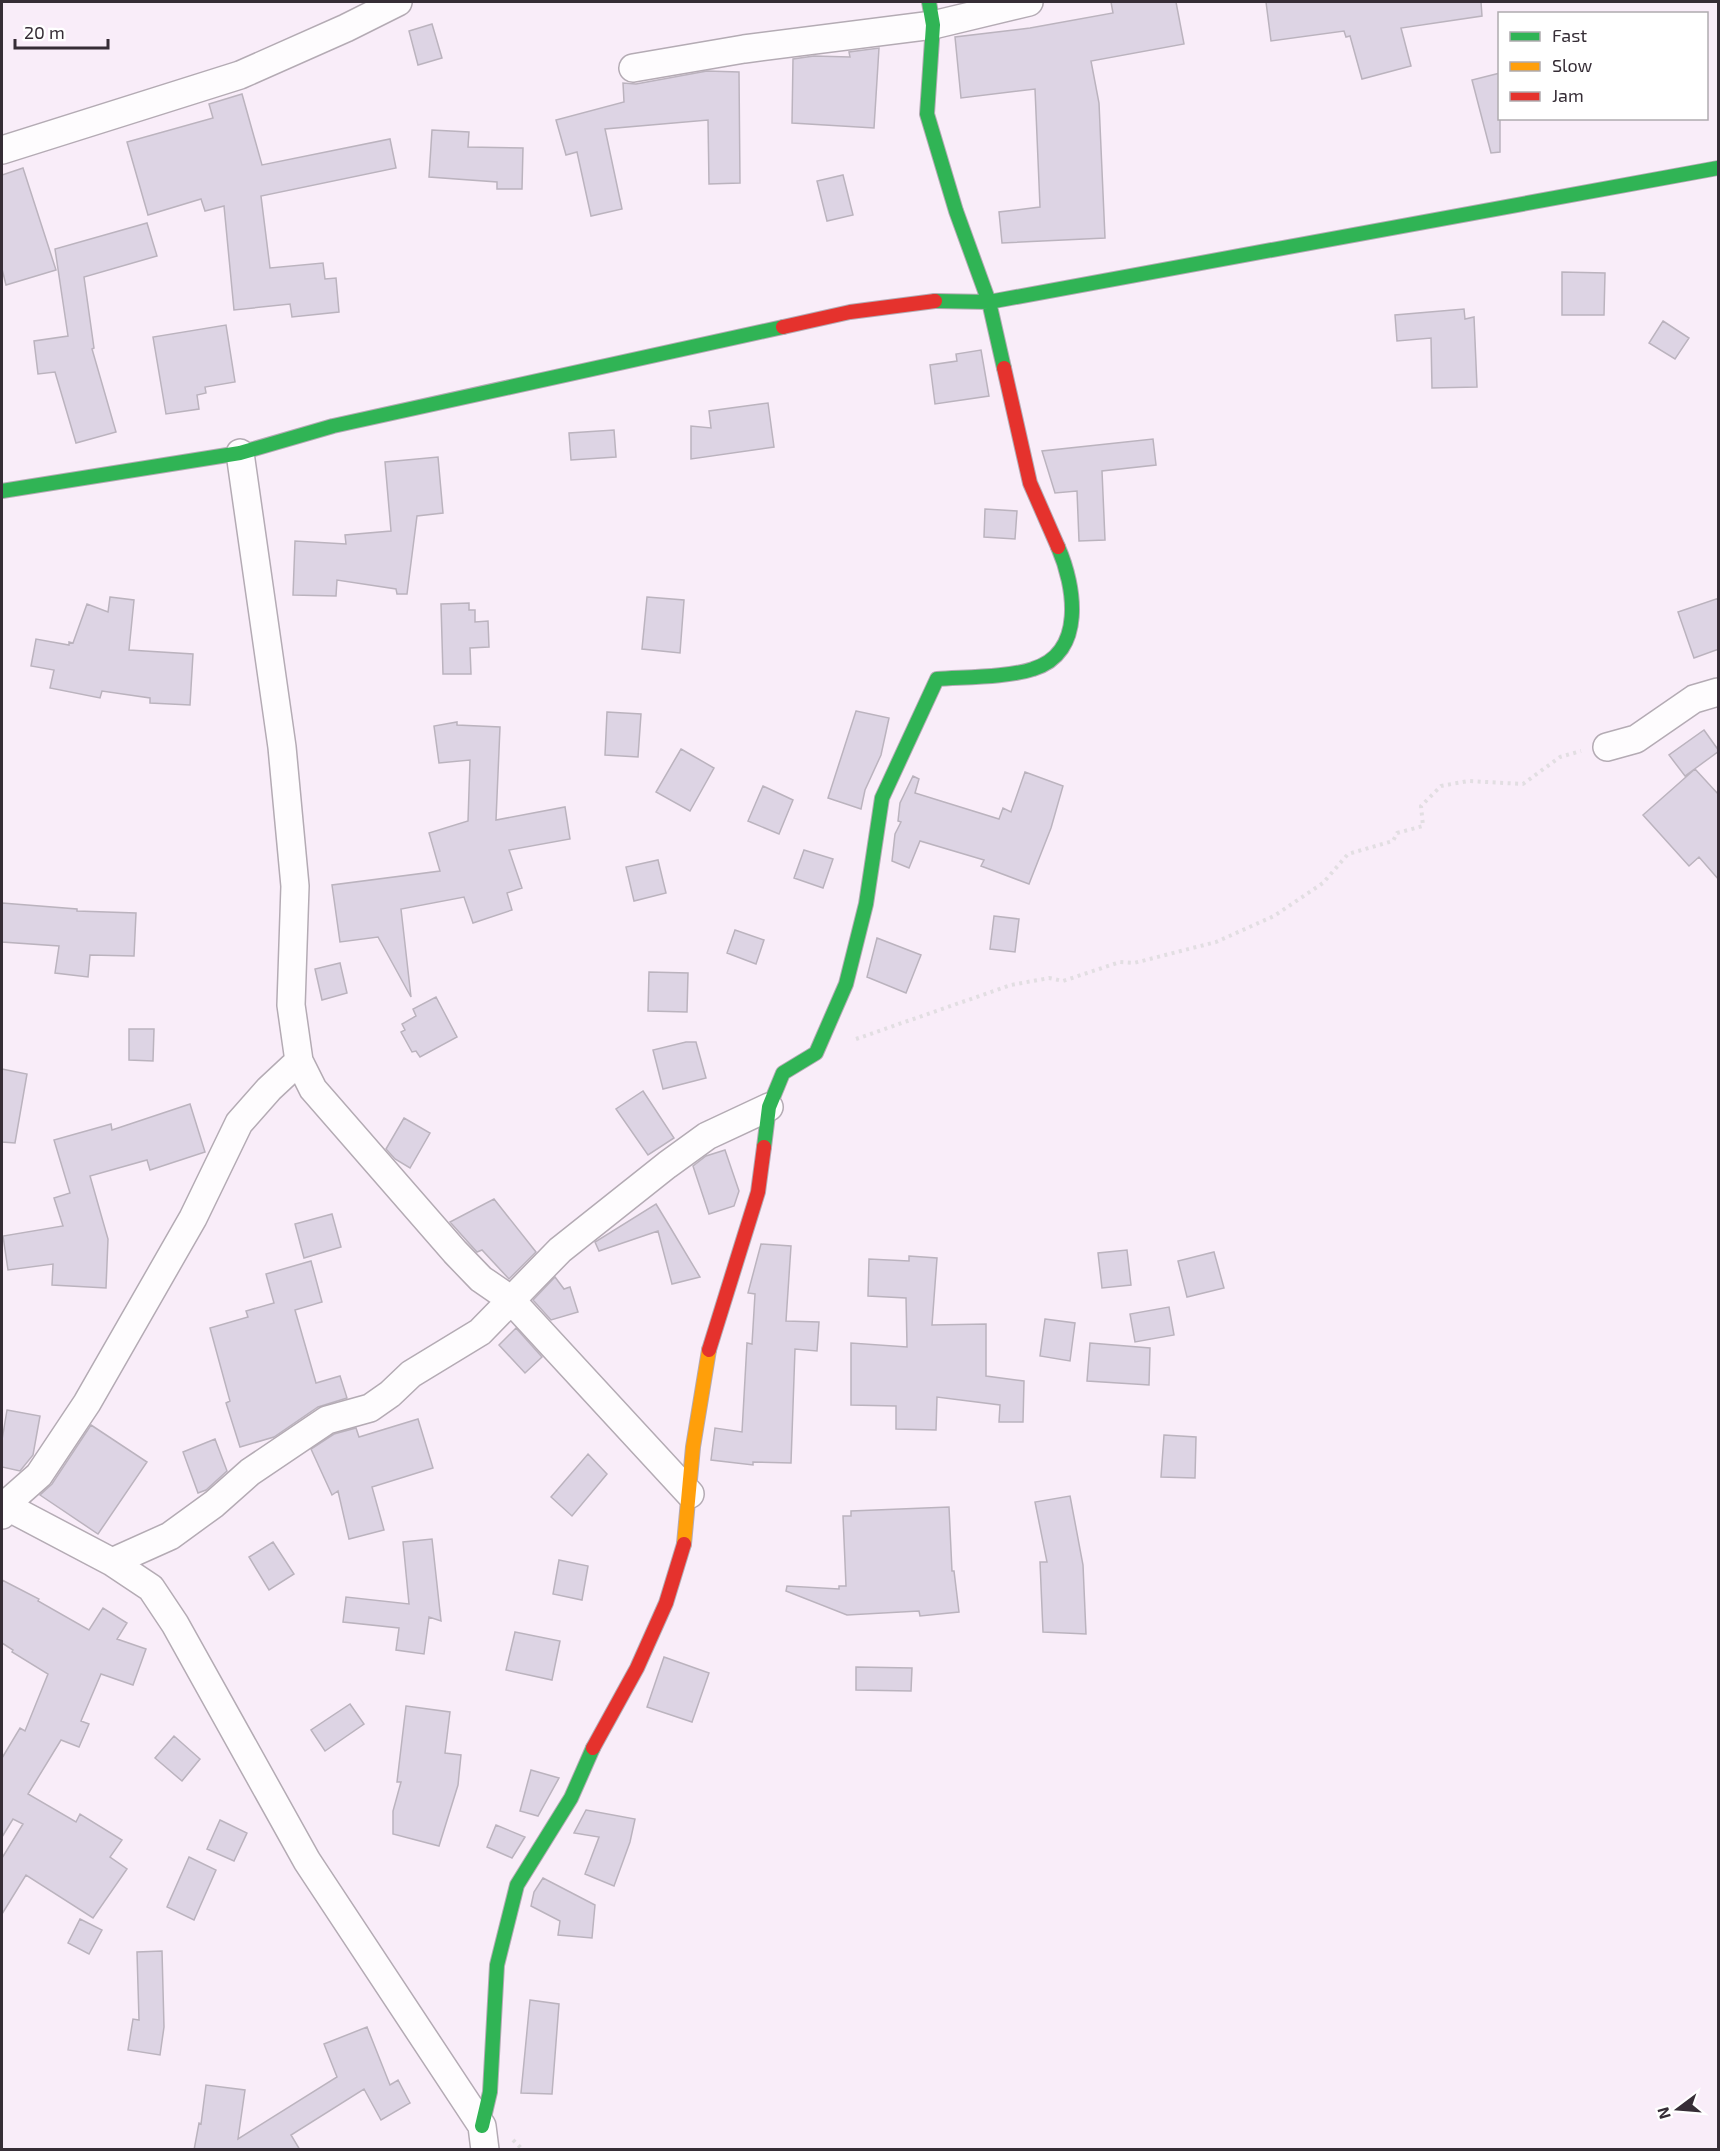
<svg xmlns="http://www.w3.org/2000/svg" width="1720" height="2151" viewBox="0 0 1720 2151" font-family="'Exo 2',sans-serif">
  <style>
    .building { fill: #ddd4e4; stroke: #bbb3be; stroke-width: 1.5 }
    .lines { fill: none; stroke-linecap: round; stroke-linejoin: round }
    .street-casing { stroke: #b4abb4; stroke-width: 30 }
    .fast-casing { stroke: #b4abb4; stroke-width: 16 }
    .slow-casing { stroke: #b4abb4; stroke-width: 16 }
    .jam-casing { stroke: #b4abb4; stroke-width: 16 }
    .path { stroke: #e2dee2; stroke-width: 4; stroke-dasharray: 3 4.5; stroke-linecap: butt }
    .street { stroke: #fefcfe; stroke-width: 27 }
    .fast { stroke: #30b455; stroke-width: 14 }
    .slow { stroke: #ff9f0a; stroke-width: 14 }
    .jam { stroke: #e5322d; stroke-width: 14 }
  </style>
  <rect width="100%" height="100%" fill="#f9edf9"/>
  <path class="building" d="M 1111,2 L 1176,2 L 1184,44 L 1091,61 L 1099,103 L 1105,238 L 1002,243 L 999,212 L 1040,207 L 1035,89 L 961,98 L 955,37 L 1030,28 L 1113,13 Z
    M 1266,2 L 1481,2 L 1482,16 L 1401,28 L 1411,66 L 1362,79 L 1350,36 L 1346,37 L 1344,31 L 1271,41 Z
    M 432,24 L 442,58 L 418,65 L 409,31 Z
    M 879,48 L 874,128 L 792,123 L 793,59 L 814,56 L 850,57 L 849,52 Z
    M 707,71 L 739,72 L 740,183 L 709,184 L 708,120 L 605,129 L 622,209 L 591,216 L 577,152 L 566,155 L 556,120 L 624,102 L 623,83 L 636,84 Z
    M 1500,73 L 1500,152 L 1491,153 L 1472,80 Z
    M 242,94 L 262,165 L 390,139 L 396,168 L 261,196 L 270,268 L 323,263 L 325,279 L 336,278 L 339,312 L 292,317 L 290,304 L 234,310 L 224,206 L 205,211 L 201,199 L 148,215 L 127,142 L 213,118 L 209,104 Z
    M 432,130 L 469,132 L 468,147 L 523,148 L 522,189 L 497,189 L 497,182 L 429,177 Z
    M 23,168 L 56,270 L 6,285 L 2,269 L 2,175 Z
    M 843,175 L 853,215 L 827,221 L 817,181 Z
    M 147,223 L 157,256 L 84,277 L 94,348 L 92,349 L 116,432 L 76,443 L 55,372 L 38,374 L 34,341 L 68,336 L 55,249 Z
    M 1562,272 L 1605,273 L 1604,315 L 1562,315 Z
    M 1464,309 L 1465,319 L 1474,317 L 1477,387 L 1432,388 L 1431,338 L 1397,341 L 1395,315 Z
    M 1663,321 L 1689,338 L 1675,359 L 1649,343 Z
    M 226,325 L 235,382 L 205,387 L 206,393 L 197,395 L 199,409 L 166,414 L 153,337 Z
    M 981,350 L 989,396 L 935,404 L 930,365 L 957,361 L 956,354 Z
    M 768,403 L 774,447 L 691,459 L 691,426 L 711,428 L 709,411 Z
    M 614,430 L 616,457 L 571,460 L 569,433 Z
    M 1153,439 L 1156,465 L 1102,471 L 1105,540 L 1079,541 L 1077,491 L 1055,493 L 1042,451 Z
    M 438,457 L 443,513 L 417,516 L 407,594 L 397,594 L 396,589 L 337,580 L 336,596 L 293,595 L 295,541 L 346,544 L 345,535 L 391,531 L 385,462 Z
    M 985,509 L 1017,511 L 1015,539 L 984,537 Z
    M 110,597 L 134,600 L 129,650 L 193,654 L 190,705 L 150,703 L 150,698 L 102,691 L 100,698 L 50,688 L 54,670 L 31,666 L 36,639 L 69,645 L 69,642 L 73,643 L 87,604 L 108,612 Z
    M 647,597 L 684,600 L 680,653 L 642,649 Z
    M 1719,598 L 1719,649 L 1694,658 L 1678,612 Z
    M 469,603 L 469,610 L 475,610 L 475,622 L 488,621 L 489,647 L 470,648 L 471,674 L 443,674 L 441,604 Z
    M 856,711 L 889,718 L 881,755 L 865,790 L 861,809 L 828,798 Z
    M 607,712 L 641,714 L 638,757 L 605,755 Z
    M 457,722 L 457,725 L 500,727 L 496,820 L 565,807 L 570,839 L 509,850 L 522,888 L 507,893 L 512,910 L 473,923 L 464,897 L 401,909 L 411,997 L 378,937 L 340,942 L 332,885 L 440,871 L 429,833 L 468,821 L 470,760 L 439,763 L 434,726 Z
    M 1704,730 L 1719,751 L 1685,776 L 1669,755 Z
    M 681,749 L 714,768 L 690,811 L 656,792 Z
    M 1695,769 L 1719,795 L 1719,880 L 1699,857 L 1689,866 L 1643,815 Z
    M 1025,772 L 1063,786 L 1051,828 L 1029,884 L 981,866 L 984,860 L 920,841 L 909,868 L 892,861 L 895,834 L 901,822 L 898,821 L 900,803 L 913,776 L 919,779 L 915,793 L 999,819 L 1003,808 L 1011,812 Z
    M 763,786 L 793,800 L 779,834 L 748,821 Z
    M 804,850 L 833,859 L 823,888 L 794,878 Z
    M 658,860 L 666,893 L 634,901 L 626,867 Z
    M 2,903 L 77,909 L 77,911 L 136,913 L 134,956 L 90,955 L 88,977 L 55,973 L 59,946 L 2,942 Z
    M 994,916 L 1019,919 L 1015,952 L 990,949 Z
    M 735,930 L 764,940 L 756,964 L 727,953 Z
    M 877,938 L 921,955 L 906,993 L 867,977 Z
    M 340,963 L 347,993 L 322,1000 L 315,969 Z
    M 649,972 L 688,973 L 687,1012 L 648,1011 Z
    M 436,997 L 457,1037 L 420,1057 L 416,1051 L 412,1052 L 401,1032 L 405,1030 L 402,1024 L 416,1016 L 413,1009 Z
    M 129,1029 L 154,1029 L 153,1061 L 129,1060 Z
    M 686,1042 L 696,1042 L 706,1078 L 663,1089 L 653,1050 Z
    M 2,1069 L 27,1074 L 15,1143 L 2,1142 Z
    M 643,1091 L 674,1138 L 648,1155 L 616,1109 Z
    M 190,1104 L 205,1152 L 150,1170 L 147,1160 L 90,1176 L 108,1239 L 106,1288 L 52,1285 L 53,1264 L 8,1270 L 3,1236 L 63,1226 L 54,1198 L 70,1193 L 54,1140 L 111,1124 L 112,1130 Z
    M 404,1118 L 430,1133 L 410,1168 L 395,1159 L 386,1149 Z
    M 725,1150 L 739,1191 L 734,1206 L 709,1214 L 693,1166 L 706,1156 Z
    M 494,1199 L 536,1252 L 509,1279 L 482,1250 L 477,1252 L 450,1222 Z
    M 656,1204 L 670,1227 L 700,1277 L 672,1284 L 658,1231 L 599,1251 L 595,1242 Z
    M 332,1214 L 341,1247 L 304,1258 L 295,1224 Z
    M 761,1244 L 791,1246 L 786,1321 L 819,1322 L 817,1351 L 795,1349 L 791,1463 L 753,1462 L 753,1465 L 711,1460 L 715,1428 L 742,1432 L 747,1343 L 752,1344 L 755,1294 L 748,1293 Z
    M 1127,1250 L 1131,1285 L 1102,1288 L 1098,1253 Z
    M 1214,1252 L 1224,1288 L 1187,1297 L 1178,1261 Z
    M 909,1256 L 937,1258 L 932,1325 L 986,1324 L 986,1376 L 1024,1381 L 1023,1422 L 999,1422 L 1000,1405 L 937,1397 L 936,1430 L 896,1429 L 896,1406 L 851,1405 L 851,1343 L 907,1347 L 906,1298 L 868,1296 L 869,1259 L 909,1261 Z
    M 311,1261 L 322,1302 L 295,1310 L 316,1383 L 340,1376 L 347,1398 L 318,1407 L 274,1437 L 240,1447 L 226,1403 L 230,1401 L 210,1328 L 248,1317 L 246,1311 L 274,1303 L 266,1274 Z
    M 555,1277 L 564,1289 L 570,1287 L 578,1312 L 551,1320 L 533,1300 Z
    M 1169,1307 L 1174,1335 L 1135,1342 L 1130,1314 Z
    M 1045,1319 L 1075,1323 L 1070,1361 L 1040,1356 Z
    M 516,1328 L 542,1357 L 525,1373 L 499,1345 Z
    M 1090,1343 L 1150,1348 L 1149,1385 L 1087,1381 Z
    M 7,1410 L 40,1416 L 33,1455 L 20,1471 L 2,1467 L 2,1440 Z
    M 418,1419 L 433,1468 L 372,1487 L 384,1530 L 349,1539 L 338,1491 L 332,1495 L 311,1449 L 334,1434 L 356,1428 L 359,1437 Z
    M 91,1425 L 147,1462 L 98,1534 L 40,1495 L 52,1484 Z
    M 1164,1435 L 1196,1437 L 1195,1478 L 1161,1477 Z
    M 215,1439 L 227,1471 L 206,1490 L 198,1493 L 183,1452 Z
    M 588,1454 L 607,1474 L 572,1516 L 551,1497 Z
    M 1070,1496 L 1083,1565 L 1086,1634 L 1043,1632 L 1040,1562 L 1047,1562 L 1035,1502 Z
    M 949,1507 L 952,1571 L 954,1571 L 959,1612 L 920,1616 L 919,1611 L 847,1615 L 786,1591 L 787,1586 L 839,1589 L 839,1586 L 846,1586 L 843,1516 L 851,1516 L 851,1511 Z
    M 432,1539 L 441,1621 L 429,1617 L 424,1654 L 396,1650 L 399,1628 L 343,1622 L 346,1597 L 409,1604 L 403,1542 Z
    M 273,1542 L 294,1574 L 269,1590 L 249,1557 Z
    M 559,1560 L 588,1566 L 582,1600 L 553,1594 Z
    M 2,1580 L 39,1599 L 38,1601 L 89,1630 L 103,1608 L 127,1623 L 117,1639 L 146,1649 L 133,1685 L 101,1674 L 81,1721 L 89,1724 L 79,1747 L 61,1740 L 28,1794 L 76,1822 L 80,1814 L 122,1840 L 110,1857 L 127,1869 L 93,1918 L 26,1875 L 2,1914 L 2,1858 L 23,1824 L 13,1819 L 2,1837 L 2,1758 L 20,1728 L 25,1731 L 48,1674 L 12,1652 L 13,1650 L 2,1643 Z
    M 515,1632 L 560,1641 L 552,1680 L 506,1670 Z
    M 664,1657 L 709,1673 L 692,1722 L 647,1707 Z
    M 856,1667 L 912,1668 L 911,1691 L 856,1690 Z
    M 350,1704 L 364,1724 L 325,1751 L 311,1730 Z
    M 406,1706 L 450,1712 L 445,1753 L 461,1755 L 458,1785 L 439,1846 L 393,1834 L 393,1811 L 401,1782 L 397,1782 Z
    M 174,1736 L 200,1759 L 182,1781 L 155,1758 Z
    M 531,1770 L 559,1778 L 538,1816 L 520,1811 Z
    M 586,1810 L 635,1819 L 630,1842 L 614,1886 L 585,1874 L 599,1837 L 574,1833 Z
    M 220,1820 L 247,1833 L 234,1861 L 207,1849 Z
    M 496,1825 L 525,1837 L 512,1858 L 487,1847 Z
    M 189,1857 L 216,1870 L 194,1920 L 167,1907 Z
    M 543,1878 L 595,1905 L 592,1938 L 558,1935 L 560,1921 L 531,1906 L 534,1892 Z
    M 80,1919 L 102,1930 L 89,1954 L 68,1943 Z
    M 162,1951 L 164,2027 L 160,2055 L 128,2050 L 133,2019 L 139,2020 L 137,1952 Z
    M 530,2000 L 559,2004 L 552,2094 L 521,2093 Z
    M 367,2027 L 390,2085 L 398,2080 L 410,2103 L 381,2120 L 364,2089 L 291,2135 L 300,2150 L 194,2150 L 199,2123 L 201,2124 L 206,2085 L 245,2090 L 238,2139 L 337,2077 L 324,2044 Z"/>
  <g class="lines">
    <defs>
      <path id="street" d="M 633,68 L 744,49 L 933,25 L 1029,2
        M 2,150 L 240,75 L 346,28 L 398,2
        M 1607,747 L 1636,739 L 1694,699 L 1718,692
        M 299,1061 L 313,1089 L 455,1252 L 481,1279 L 510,1299 L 690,1494
        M 2,1504 L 112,1562 L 151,1588 L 175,1624 L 307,1861 L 482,2126 L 485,2150
        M 2,1515 L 5,1505 L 39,1475 L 87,1403 L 193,1218 L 239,1123 L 269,1089 L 299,1061 L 291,1005 L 295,886 L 282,747 L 240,453
        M 112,1562 L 170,1536 L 214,1504 L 250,1472 L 327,1420 L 370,1408 L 390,1394 L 411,1374 L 480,1332 L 560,1250 L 667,1165 L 707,1136 L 769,1107"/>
      <path id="fast" d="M 929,2 L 933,25 L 927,114 L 956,211 L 989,302 L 1004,368
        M 935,301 L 989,302 L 1718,168
        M 2,491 L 240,453 L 333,426 L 783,327
        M 764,1147 L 769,1107 L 783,1073 L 816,1053 L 846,984 L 866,904 L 882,798 L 937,679 C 963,677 1010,677 1033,669 C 1086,653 1075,586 1058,547
        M 482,2126 L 490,2092 L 497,1965 L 517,1885 L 571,1798 L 593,1748"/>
      <path id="slow" d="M 684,1544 L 693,1447 L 709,1350"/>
      <path id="jam" d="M 783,327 L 850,312 L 935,301
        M 1004,368 L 1030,483 L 1058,547
        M 709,1350 L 758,1192 L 764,1147
        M 593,1748 L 637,1668 L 666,1603 L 684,1544"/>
    </defs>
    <use href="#street" class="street-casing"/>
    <use href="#fast" class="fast-casing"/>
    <use href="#slow" class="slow-casing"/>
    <use href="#jam" class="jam-casing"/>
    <path class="path" d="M 856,1039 L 1011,985 L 1049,978 L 1063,981 L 1120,962 L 1134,963 L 1216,942 L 1274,916 L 1323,883 L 1348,854 L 1393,841 L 1397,833 L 1423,826 L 1421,806 L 1441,786 L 1468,781 L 1523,784 L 1560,757 L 1581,751
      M 513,2140 L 523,2150"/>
    <use href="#street" class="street"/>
    <use href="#fast" class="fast"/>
    <use href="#slow" class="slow"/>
    <use href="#jam" class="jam"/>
  </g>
  <rect width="1720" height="2151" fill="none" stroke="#362d36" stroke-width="6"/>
  <rect x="1498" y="12" width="210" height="108" fill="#ffffff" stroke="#afabaf" stroke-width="1.5"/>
  <rect x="1510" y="32" width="30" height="9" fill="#30b455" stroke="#afabaf" stroke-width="1.5"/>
  <text x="1552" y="42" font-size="18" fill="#362d36">Fast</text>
  <rect x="1510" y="62" width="30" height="9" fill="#ff9f0a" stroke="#afabaf" stroke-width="1.5"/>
  <text x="1552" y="72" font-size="18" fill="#362d36">Slow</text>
  <rect x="1510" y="92" width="30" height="9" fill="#e5322d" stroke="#afabaf" stroke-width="1.5"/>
  <text x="1552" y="102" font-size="18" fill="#362d36">Jam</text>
  <g transform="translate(1678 2109) rotate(254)" stroke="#ffffff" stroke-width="4.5" paint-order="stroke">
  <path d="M0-4.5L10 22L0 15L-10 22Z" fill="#362d36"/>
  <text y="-9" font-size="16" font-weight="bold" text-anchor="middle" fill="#362d36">N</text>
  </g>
  <path d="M15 39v9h93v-9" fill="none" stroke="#362d36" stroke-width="3"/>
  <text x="24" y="39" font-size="18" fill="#362d36" stroke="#ffffff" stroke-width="4.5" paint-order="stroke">20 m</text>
</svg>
